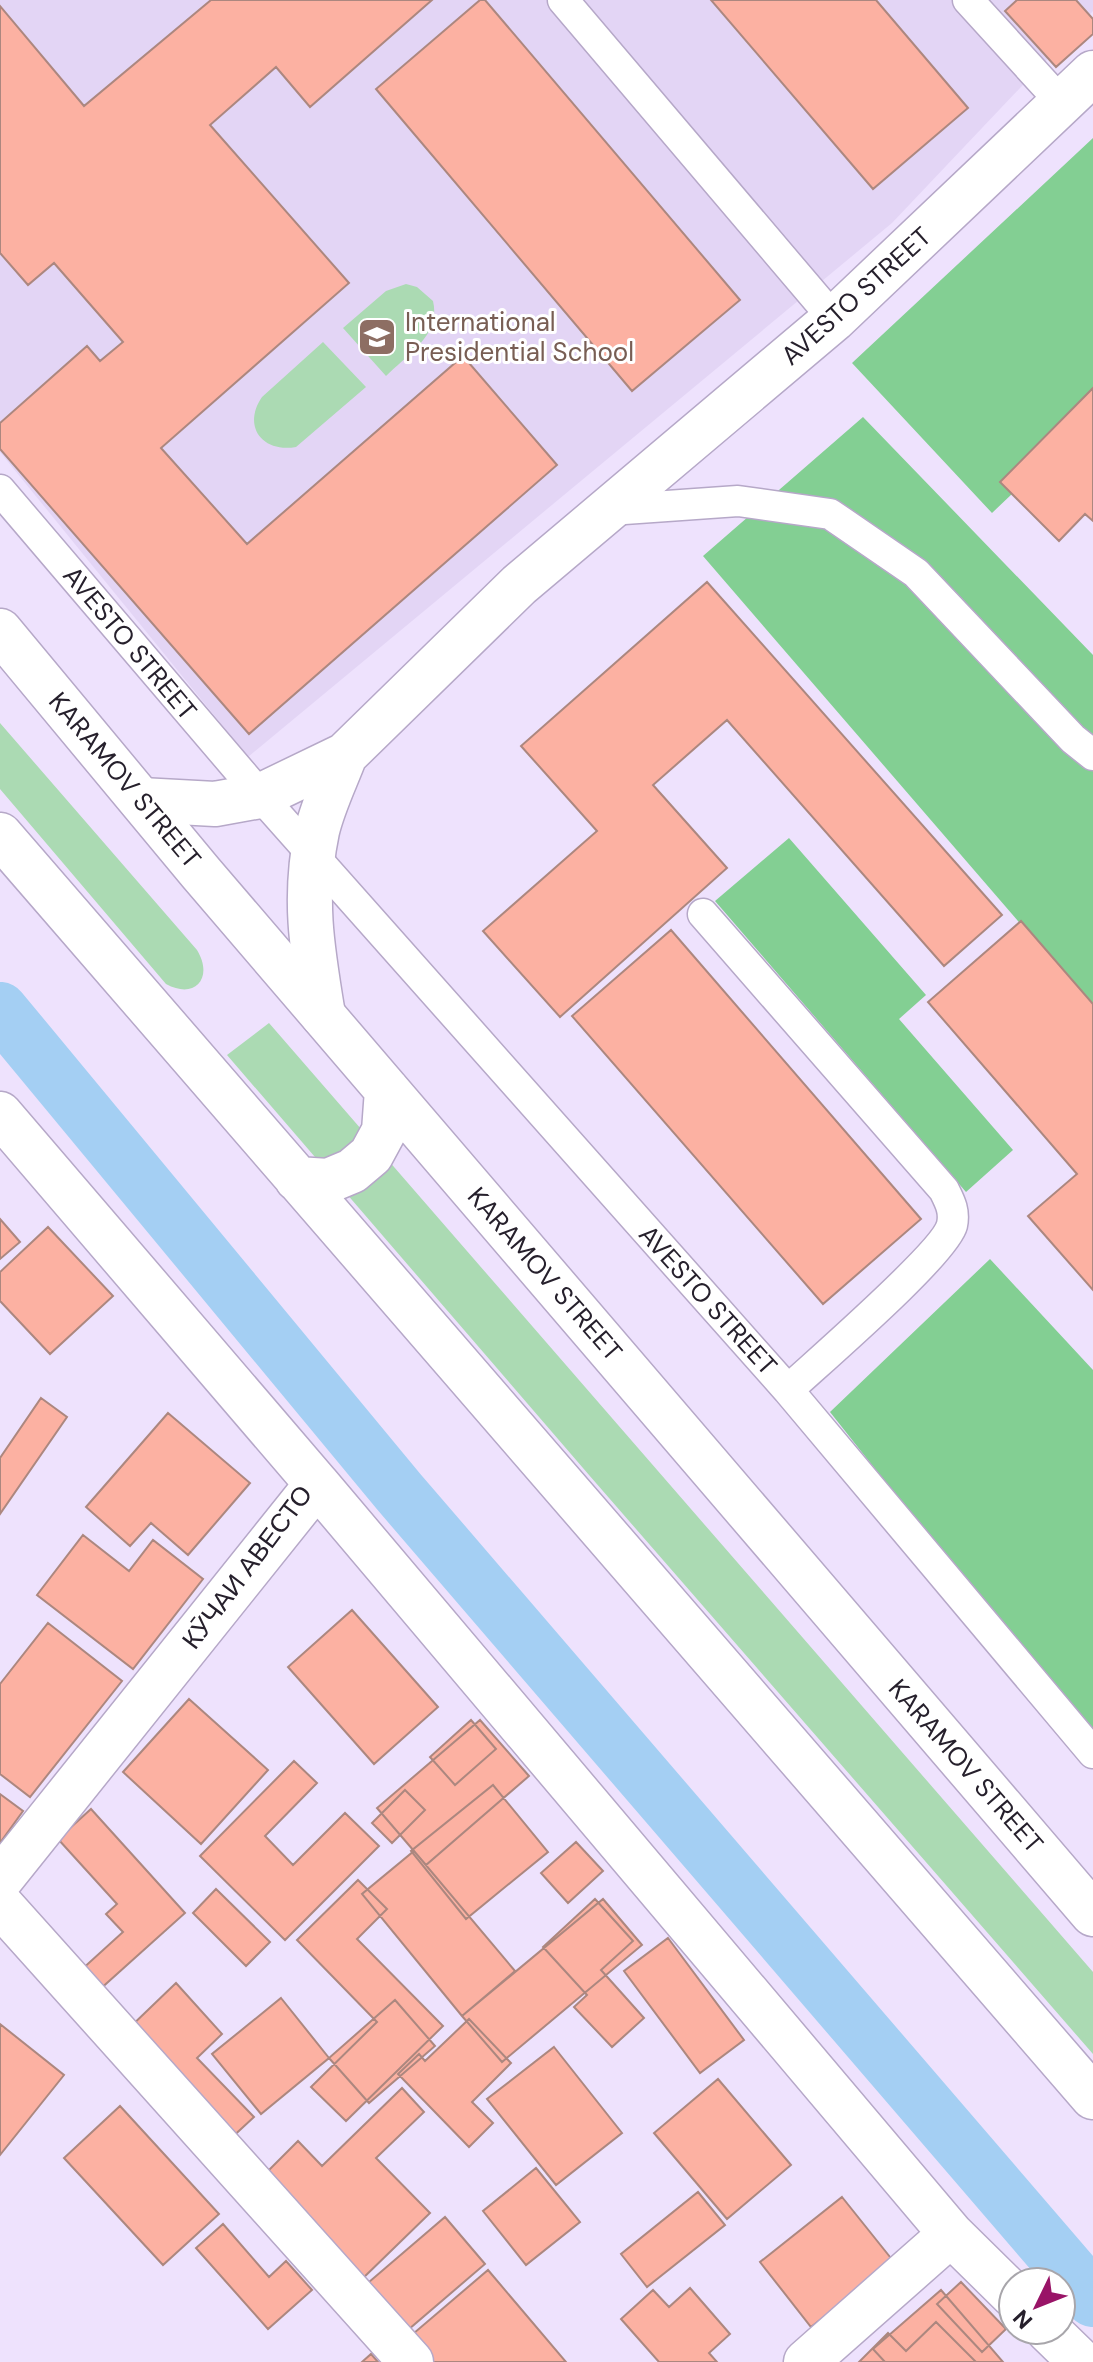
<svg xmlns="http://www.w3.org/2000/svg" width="1093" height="2362" viewBox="0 0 1093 2362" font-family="'DM Sans',sans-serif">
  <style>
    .built { fill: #e3d5f5 }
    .green { fill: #abdab3 }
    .forest { fill: #83cf93 }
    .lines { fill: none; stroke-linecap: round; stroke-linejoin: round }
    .canal { stroke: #a4cff3; stroke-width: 56 }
    .building { fill: #fcb1a2; stroke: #ac877f; stroke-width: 2 }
    .lane-casing { stroke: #b6a8c8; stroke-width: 33 }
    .street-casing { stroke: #b6a8c8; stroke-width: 47 }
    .secondary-casing { stroke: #b6a8c8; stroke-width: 47 }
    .lane { stroke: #fff; stroke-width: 30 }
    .street { stroke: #fff; stroke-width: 44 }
    .secondary { stroke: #fff; stroke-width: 44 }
    .labels { text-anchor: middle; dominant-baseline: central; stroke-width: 6; stroke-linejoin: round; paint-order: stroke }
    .street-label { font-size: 26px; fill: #26202c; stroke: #fff }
    .education-label { font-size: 26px; fill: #785e54; stroke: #fff; text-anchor: start }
  </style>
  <rect width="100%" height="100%" fill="#eee2fd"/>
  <path class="built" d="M 0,0 L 1093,0 L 1093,11 L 892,223 L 248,757 L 0,452 Z"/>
  <path class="green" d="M 406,284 L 417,287 L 433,301 C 441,335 408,354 386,376 L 343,328 L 386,291 Z
    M 323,342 L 366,387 L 296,447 C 262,453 242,426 262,397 Z
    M 0,723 L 197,950 C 214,978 195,1000 166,984 L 0,789 Z
    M 269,1023 L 1093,1972 L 1093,2054 L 589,1475 L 227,1055 Z"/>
  <path class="forest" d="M 1093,138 L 1093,480 L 1061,447 L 992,513 L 852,363 Z
    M 863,417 L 1093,655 L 1093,1008 L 703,556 Z
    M 789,838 L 926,995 L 899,1019 L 1013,1150 L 966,1192 L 715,901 Z
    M 990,1259 L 1093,1370 L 1093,1744 L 830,1412 Z"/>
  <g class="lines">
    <path class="canal" d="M 0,1010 L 399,1492 L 1093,2299"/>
  </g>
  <path class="building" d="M 211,0 L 432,0 L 310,107 L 276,67 L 210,125 L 349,283 L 161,448 L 247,544 L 463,356 L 557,465 L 249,734 L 0,449 L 0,423 L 87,346 L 100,361 L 123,342 L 54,263 L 28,285 L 0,253 L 0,6 L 84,106 Z
    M 480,0 L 485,0 L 740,300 L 632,391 L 376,89 Z
    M 711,0 L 876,0 L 968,108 L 873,189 Z
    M 1017,0 L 1076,0 L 1093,19 L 1093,34 L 1056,67 L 1005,11 Z
    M 1093,388 L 1093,521 L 1085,514 L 1059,541 L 1000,482 Z
    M 707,582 L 1002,915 L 944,966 L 727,720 L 653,785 L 727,868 L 560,1017 L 483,931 L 597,831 L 521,746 Z
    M 1021,921 L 1093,1004 L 1093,1290 L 1028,1216 L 1077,1174 L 928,1002 Z
    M 671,930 L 921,1219 L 823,1304 L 572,1016 Z
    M 0,1219 L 20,1242 L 0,1259 Z
    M 48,1227 L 113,1296 L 50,1354 L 0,1301 L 0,1272 Z
    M 41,1398 L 67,1417 L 0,1514 L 0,1458 Z
    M 168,1413 L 250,1483 L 188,1555 L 151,1523 L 130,1546 L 86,1507 Z
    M 83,1535 L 129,1571 L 153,1540 L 203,1579 L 133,1669 L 37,1595 Z
    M 352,1610 L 438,1707 L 374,1764 L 288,1667 Z
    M 48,1623 L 122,1681 L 30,1797 L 0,1774 L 0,1684 Z
    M 189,1699 L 268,1770 L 201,1844 L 123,1772 Z
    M 471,1720 L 496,1749 L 455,1785 L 430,1757 Z
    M 480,1720 L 529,1776 L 426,1865 L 377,1808 Z
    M 294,1761 L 317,1783 L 265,1836 L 293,1865 L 345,1813 L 379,1846 L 285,1940 L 200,1856 Z
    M 493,1785 L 548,1852 L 466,1919 L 411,1851 Z
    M 405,1790 L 425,1810 L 392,1843 L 372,1823 Z
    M 0,1794 L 23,1811 L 0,1843 Z
    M 91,1809 L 185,1913 L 98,1991 L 80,1971 L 123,1932 L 106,1914 L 117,1904 L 58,1839 Z
    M 576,1842 L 603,1871 L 568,1903 L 541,1873 Z
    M 414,1851 L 515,1971 L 462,2016 L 362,1894 Z
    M 358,1880 L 387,1909 L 357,1939 L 443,2026 L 346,2121 L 311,2087 L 377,2022 L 297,1940 Z
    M 216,1889 L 270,1942 L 246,1966 L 193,1913 Z
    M 595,1899 L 633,1941 L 601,1970 L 644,2018 L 612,2047 L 574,2007 L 587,1995 L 543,1947 Z
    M 603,1899 L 642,1945 L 502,2062 L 462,2016 Z
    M 668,1938 L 744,2040 L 700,2073 L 624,1971 Z
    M 176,1983 L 222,2034 L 197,2058 L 254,2117 L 228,2141 L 125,2032 Z
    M 281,1998 L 329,2058 L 261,2114 L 212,2054 Z
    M 395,2000 L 435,2046 L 369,2103 L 329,2058 Z
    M 469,2019 L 511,2063 L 472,2102 L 493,2123 L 469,2147 L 398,2074 L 419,2054 L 425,2061 Z
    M 0,2024 L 64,2075 L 0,2155 Z
    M 554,2047 L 622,2133 L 556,2185 L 487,2099 Z
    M 718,2079 L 791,2165 L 727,2219 L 654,2133 Z
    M 402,2088 L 424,2112 L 376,2158 L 430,2213 L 359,2282 L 260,2179 L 298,2141 L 322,2166 Z
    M 120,2106 L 219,2214 L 163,2265 L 64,2158 Z
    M 536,2168 L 580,2222 L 526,2265 L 483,2211 Z
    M 698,2192 L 725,2225 L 647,2287 L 621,2254 Z
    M 842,2197 L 894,2262 L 811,2327 L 760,2262 Z
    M 445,2217 L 485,2264 L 402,2335 L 362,2288 Z
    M 223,2224 L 269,2277 L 286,2261 L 312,2290 L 268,2329 L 196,2248 Z
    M 488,2270 L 566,2362 L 426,2362 L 407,2339 Z
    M 961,2282 L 1006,2329 L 982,2352 L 937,2304 Z
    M 690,2288 L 730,2334 L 709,2353 L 717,2362 L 659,2362 L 621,2319 L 653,2290 L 669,2307 Z
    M 941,2290 L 1003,2362 L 885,2362 L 873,2349 Z
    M 936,2322 L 976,2362 L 859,2362 L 888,2333 L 906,2351 Z
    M 371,2354 L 378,2362 L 362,2362 Z"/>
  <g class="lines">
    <defs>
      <path id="lane" d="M 563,0 L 834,319
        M 968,0 L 1061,102
        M 0,490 L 272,809 L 788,1390 L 1093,1753
        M 610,510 L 738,501 L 830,514 L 916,573 L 1073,739 L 1093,755
        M 703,914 L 944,1190 C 950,1202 955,1211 952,1225 C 945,1253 817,1363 788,1390"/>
      <path id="street" d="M 141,800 L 215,804 L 260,796 L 345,755 L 519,585 L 834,319 L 1093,73
        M 323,1015 C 312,949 303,897 317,831 C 323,805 336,779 345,755
        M 0,1114 L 317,1484 L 0,1880
        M 317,1484 L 951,2234 L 1013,2295
        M 0,1904 L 411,2362
        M 1048,2330 L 1081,2362
        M 806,2362 L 951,2234"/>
      <path id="secondary" d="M 0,631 L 201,873 L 1093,1914
        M 0,835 L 1093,2097
        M 297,1179 L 328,1181 L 352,1171 L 371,1155 L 384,1131 L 387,1090"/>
    </defs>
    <use href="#lane" class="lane-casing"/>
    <use href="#street" class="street-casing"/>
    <use href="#secondary" class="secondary-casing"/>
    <use href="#lane" class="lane"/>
    <use href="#street" class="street"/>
    <use href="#secondary" class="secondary"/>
  </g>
  <defs>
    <symbol id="school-square" viewBox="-11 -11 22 22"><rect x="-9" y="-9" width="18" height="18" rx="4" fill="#8d6e63" stroke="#fff"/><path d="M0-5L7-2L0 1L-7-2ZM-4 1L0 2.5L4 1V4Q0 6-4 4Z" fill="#fff"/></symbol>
  </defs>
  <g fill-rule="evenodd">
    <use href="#school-square" x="355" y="315" width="44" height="44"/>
  </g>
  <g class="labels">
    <g class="street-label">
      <text transform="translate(856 296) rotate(-42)">AVESTO STREET</text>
      <text transform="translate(130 643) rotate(50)">AVESTO STREET</text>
      <text transform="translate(125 780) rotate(50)">KARAMOV STREET</text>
      <text transform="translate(545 1274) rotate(49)">KARAMOV STREET</text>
      <text transform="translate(708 1300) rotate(48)">AVESTO STREET</text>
      <text transform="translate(247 1567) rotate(-53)">КӮЧАИ АВЕСТО</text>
      <text transform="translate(966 1766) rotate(49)">KARAMOV STREET</text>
    </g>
    <g class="education-label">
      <text x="405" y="322">International<tspan x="405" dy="30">Presidential School</tspan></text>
    </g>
  </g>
  <g transform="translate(1037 2306) rotate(227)"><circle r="38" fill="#ffffff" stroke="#a8a6ab" stroke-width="2"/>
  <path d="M0-6L14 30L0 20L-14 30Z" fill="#991467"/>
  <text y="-12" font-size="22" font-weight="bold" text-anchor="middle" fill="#26202c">N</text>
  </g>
</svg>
